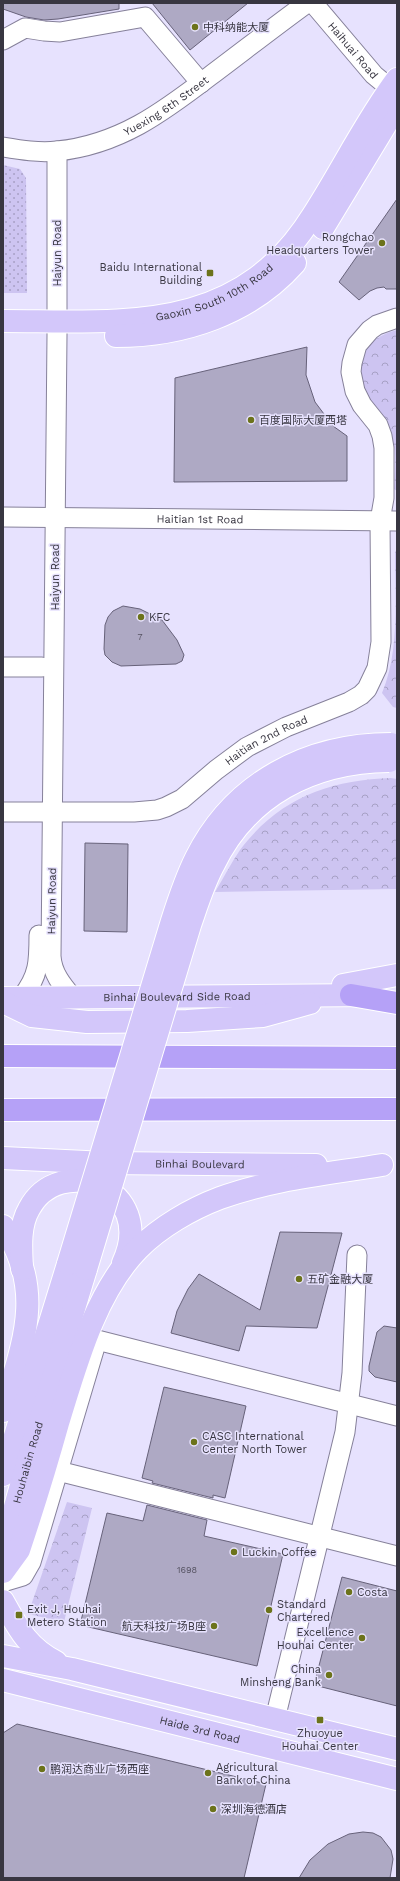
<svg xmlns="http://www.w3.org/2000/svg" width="400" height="1881" viewBox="0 0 400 1881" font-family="'Work Sans','Noto Sans SC',sans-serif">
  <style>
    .grass { fill: url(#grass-dots) }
    .forest { fill: url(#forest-crowns) }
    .building { fill: #aea9c4; stroke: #67627a }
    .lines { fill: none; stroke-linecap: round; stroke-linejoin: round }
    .minor-casing { stroke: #86819a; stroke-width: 21 }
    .major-casing { stroke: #fff; stroke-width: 24 }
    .highway-casing { stroke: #fff; stroke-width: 24 }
    .minor { stroke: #fff; stroke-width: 19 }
    .major { stroke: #d3c7fa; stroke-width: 22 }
    .highway { stroke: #b5a1f7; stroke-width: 22 }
    .major-bridge-casing { stroke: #fff; stroke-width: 24; stroke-linecap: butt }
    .major-bridge { stroke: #d3c7fa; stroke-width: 22 }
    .poi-dot { fill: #6c731b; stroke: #e7e2fe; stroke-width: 1.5 }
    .labels { text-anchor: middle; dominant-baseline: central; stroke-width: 3; stroke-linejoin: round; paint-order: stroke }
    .number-label { font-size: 9px; fill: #565362 }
    .poi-label { font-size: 11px; fill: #383641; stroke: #e7e2fe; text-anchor: start }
    .street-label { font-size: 11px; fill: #383641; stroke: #e7e2fe }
  </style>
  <defs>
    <pattern id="grass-dots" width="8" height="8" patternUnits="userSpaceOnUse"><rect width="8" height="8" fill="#cdc4f1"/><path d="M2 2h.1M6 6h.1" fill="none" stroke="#a7a0c5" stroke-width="1.8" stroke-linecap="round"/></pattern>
    <pattern id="forest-crowns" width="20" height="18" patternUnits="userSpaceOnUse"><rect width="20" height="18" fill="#cdc4f1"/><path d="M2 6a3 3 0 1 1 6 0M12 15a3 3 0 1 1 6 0" fill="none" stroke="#a7a0c5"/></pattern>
  </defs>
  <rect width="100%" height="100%" fill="#e7e2fe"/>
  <path class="grass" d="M 3,165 L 20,169 L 26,178 L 27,293 L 3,293 Z"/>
  <path class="forest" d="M 397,330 L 397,491 L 394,489 C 395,472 397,453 392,437 C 388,421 376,412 368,398 C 352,368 362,338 397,330 Z
    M 397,547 L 397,708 L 393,707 L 382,693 C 400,650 395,598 395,553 Z
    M 391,778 L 397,779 L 397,889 L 215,892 C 223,879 231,863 240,850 C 278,799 329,780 391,778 Z
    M 67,1502 L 92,1508 L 64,1622 L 28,1614 Z"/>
  <path class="building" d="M 3,3 L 119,3 L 119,9 L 58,19 L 44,20 L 26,17 L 3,9 Z
    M 152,3 L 248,3 L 190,50 Z
    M 397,199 L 397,289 L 386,289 L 384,287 L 377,288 L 370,291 L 359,300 L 339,282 Z
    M 307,347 L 306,375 L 315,402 L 333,426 L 347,436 L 347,481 L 174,482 L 175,378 Z
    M 123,606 L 140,609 L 162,620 L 177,640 L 184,655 L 182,661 L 176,664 L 121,666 L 112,662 L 105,655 L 104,649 L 105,625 L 108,617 L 113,611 Z
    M 85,843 L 128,844 L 127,932 L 84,931 Z
    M 280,1232 L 342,1233 L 317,1328 L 246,1326 L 239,1351 L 171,1333 L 177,1311 L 188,1289 L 199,1274 L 260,1310 Z
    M 384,1326 L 397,1328 L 397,1382 L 375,1377 L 369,1371 L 369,1366 L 377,1332 Z
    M 164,1387 L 246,1406 L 225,1498 L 213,1495 L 213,1498 L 152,1483 L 153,1481 L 142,1478 Z
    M 147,1505 L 207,1520 L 204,1536 L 283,1554 L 257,1666 L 80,1625 L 107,1513 L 143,1521 Z
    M 342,1577 L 397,1591 L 397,1706 L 314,1685 Z
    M 17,1724 L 266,1784 L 244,1878 L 3,1878 L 3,1733 Z
    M 363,1832 L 373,1833 L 381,1837 L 391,1850 L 393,1859 L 390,1878 L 299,1878 L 310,1860 L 328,1844 L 349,1834 Z"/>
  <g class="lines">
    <defs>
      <g id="minor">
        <path id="s1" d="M 313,3 L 374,75 L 397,94"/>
        <path d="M 3,40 L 25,28 L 44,31 L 60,32 L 145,17 L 201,83"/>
        <path id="s2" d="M 3,147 C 21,150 39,153 57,151 C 119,145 163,112 210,76 C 242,52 274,27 307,3"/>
        <path d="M 57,151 L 57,335 L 51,956 C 52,973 62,985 72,997"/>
        <path id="s3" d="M 3,517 L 397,521"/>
        <path d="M 3,667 L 42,667"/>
        <path id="s4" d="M 3,812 L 134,812 L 157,810 L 166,807 L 182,799 L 216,770 L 247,747 L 286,727 L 349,702 L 361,695 L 367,689 L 377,668 L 381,642 L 380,521 L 384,498 L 384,448 L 382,436 L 378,425 L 362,405 L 355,391 L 351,372 L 352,363 L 357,345 L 370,330 L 377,325 L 397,318"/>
        <path d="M 22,997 C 39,976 39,961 39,935"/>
        <path d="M 58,1471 L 397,1556"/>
        <path d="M 3,1582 L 23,1576 L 31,1562 L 97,1340 L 397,1416"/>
        <path d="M 275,1719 L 345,1432 L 352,1373 L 357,1255"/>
      </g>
      <g id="major">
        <path d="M 323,228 L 397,106"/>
        <path id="s5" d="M 3,321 C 126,321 238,335 313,215 C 342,170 365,122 397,79"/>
        <path d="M 116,336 C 183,336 250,314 295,263"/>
        <path d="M 343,985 L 397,975"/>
        <path id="s6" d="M 3,998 L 370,995"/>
        <path d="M 3,1002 L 32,1016 L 87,1022 L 187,1021 L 263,1016 L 310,1003"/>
        <path id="s7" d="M 3,1158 L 106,1163 L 316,1165"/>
        <path d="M 3,1226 C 46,1291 23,1343 3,1411"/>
        <path d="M 22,1269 C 21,1249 19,1226 29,1209 C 59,1152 158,1187 123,1263"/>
        <path d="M 3,1475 L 68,1264"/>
        <path id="s8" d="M 3,1550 L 30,1453 L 86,1269"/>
        <path d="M 3,1572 L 19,1550 C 33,1508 46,1466 58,1423 C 76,1365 95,1293 138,1249 C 160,1227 191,1209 220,1198 C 272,1179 328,1174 382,1165"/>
        <path d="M 3,1601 C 18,1628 27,1647 56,1662"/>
        <path d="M 3,1656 L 72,1669 L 397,1749"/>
        <path id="s9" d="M 3,1680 L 397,1779"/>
      </g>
      <path id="highway" d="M 351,995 L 397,1003
        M 3,1056 L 397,1058
        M 3,1110 L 397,1109"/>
    </defs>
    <use href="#minor" class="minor-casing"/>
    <use href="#major" class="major-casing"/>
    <use href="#highway" class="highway-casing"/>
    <use href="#minor" class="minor"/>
    <use href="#major" class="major"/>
    <use href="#highway" class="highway"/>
    <defs>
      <path id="major-bridge" d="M 68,1264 L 172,921 C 179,899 186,878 196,858 C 234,782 308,744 391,744
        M 86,1269 L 190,925 C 197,905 203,885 213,866 C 247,795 312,762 389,761"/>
    </defs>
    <use href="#major-bridge" class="major-bridge-casing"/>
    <use href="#major-bridge" class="major-bridge"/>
  </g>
  <g class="poi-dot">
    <circle cx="195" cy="27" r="4"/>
    <circle cx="382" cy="243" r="4"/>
    <rect x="206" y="269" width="8" height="8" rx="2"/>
    <circle cx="251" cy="420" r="4"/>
    <circle cx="141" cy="617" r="4"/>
    <circle cx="299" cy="1279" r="4"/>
    <circle cx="194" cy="1442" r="4"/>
    <circle cx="234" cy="1552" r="4"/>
    <circle cx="349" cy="1592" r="4"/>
    <circle cx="269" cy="1610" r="4"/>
    <rect x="15" y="1611" width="8" height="8" rx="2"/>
    <circle cx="214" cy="1626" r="4"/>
    <circle cx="362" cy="1638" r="4"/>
    <circle cx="329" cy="1675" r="4"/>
    <rect x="316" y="1716" width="8" height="8" rx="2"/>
    <circle cx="42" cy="1769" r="4"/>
    <circle cx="208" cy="1773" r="4"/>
    <circle cx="213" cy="1809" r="4"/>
  </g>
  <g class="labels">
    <g class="number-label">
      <text x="140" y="637">7</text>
      <text x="187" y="1570">1698</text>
    </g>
    <g class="poi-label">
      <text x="203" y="27">中科纳能大厦</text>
      <text x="374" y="237" text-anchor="end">Rongchao<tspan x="374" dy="13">Headquarters Tower</tspan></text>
      <text x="202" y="267" text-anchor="end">Baidu International<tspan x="202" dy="13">Building</tspan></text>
      <text x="259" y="420">百度国际大厦西塔</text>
      <text x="149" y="617">KFC</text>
      <text x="307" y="1279">五矿金融大厦</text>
      <text x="202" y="1436">CASC International<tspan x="202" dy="13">Center North Tower</tspan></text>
      <text x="242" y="1552">Luckin Coffee</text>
      <text x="357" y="1592">Costa</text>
      <text x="277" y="1604">Standard<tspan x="277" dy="13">Chartered</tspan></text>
      <text x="27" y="1609">Exit J, Houhai<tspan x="27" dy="13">Metero Station</tspan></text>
      <text x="206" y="1626" text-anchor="end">航天科技广场B座</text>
      <text x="354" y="1632" text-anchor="end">Excellence<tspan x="354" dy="13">Houhai Center</tspan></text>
      <text x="321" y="1669" text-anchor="end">China<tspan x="321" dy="13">Minsheng Bank</tspan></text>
      <text x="320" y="1733" text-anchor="middle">Zhuoyue<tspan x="320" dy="13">Houhai Center</tspan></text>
      <text x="216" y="1767">Agricultural<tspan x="216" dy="13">Bank of China</tspan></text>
      <text x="50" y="1769">鹏润达商业广场西座</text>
      <text x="221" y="1809">深圳海德酒店</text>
    </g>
    <g class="street-label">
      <text stroke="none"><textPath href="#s1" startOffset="62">Haihuai Road</textPath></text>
      <text stroke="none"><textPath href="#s2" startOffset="174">Yuexing 6th Street</textPath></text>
      <text transform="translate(57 253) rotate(-90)">Haiyun Road</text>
      <text stroke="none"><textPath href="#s5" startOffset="217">Gaoxin South 10th Road</textPath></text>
      <text stroke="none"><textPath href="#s3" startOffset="197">Haitian 1st Road</textPath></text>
      <text transform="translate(55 577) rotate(-90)">Haiyun Road</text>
      <text stroke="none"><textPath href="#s4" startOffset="285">Haitian 2nd Road</textPath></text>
      <text transform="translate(52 901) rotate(-89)">Haiyun Road</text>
      <text stroke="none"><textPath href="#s6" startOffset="174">Binhai Boulevard Side Road</textPath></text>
      <text stroke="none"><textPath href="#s7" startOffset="197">Binhai Boulevard</textPath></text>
      <text stroke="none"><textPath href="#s8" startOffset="91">Houhaibin Road</textPath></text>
      <text stroke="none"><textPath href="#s9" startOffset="203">Haide 3rd Road</textPath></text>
    </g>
  </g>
  <rect width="400" height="1881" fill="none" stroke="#383641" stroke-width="8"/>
</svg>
